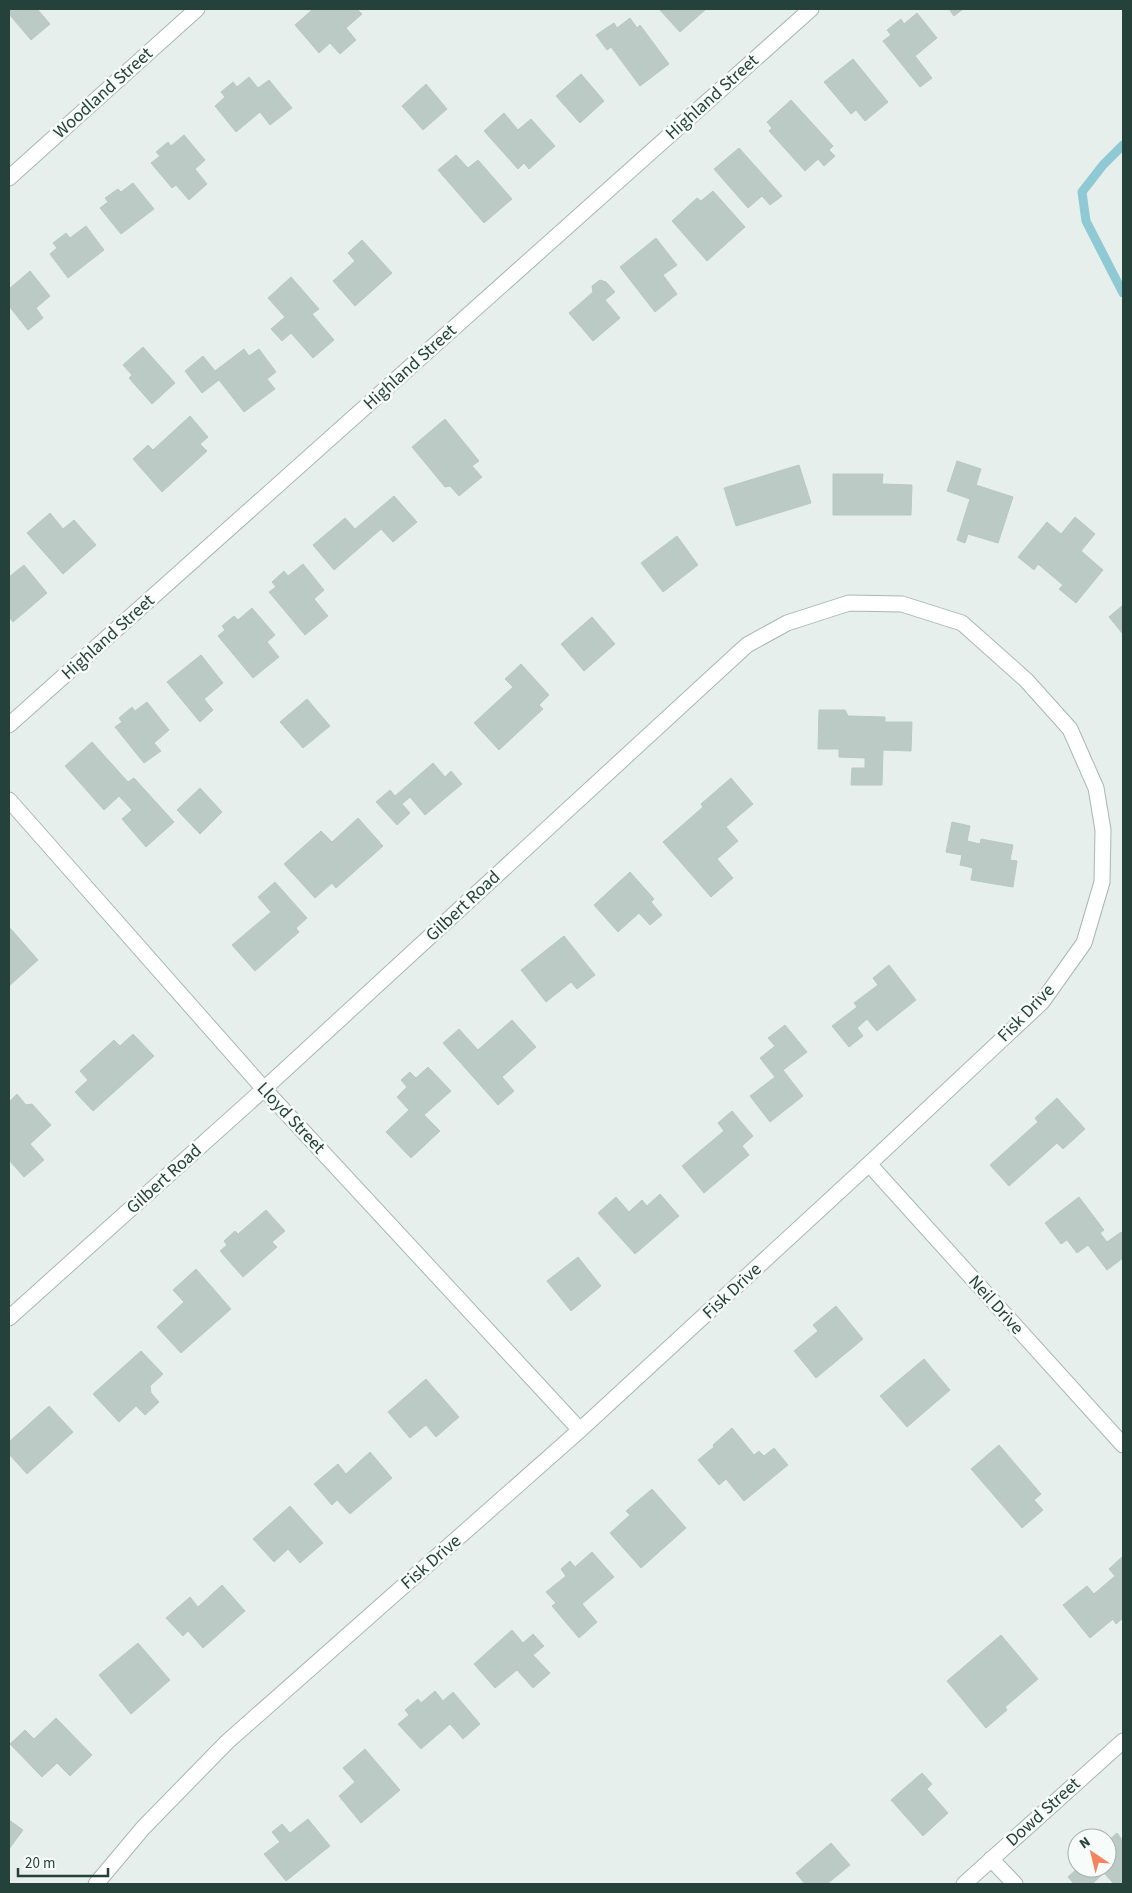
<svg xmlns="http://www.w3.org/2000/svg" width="1132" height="1893" viewBox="0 0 1132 1893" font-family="'Source Sans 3',sans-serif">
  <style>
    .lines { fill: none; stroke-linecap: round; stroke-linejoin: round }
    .stream { stroke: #8ec9d4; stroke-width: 9 }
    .building { fill: #bbcac4; stroke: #b8c9c2 }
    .minor-casing { stroke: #a8b8b2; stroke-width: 17 }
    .minor { stroke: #fff; stroke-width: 15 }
    .labels { text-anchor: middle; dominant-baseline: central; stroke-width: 5; stroke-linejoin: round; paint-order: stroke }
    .street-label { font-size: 18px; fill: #24423a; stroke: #f7fbf9 }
  </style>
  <rect width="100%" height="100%" fill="#e6efeb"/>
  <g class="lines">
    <path class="stream" d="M 1123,145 L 1103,165 L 1082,192 L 1086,221 L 1123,293"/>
  </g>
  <path class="building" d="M 9,9 L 40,9 L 38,10 L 50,24 L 31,40 L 9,14 Z
    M 313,9 L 357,9 L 362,14 L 346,28 L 356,40 L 340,54 L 330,43 L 319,53 L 295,25 Z
    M 659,9 L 706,9 L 680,32 Z
    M 949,9 L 963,9 L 954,16 Z
    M 917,13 L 937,38 L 915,56 L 932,78 L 920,87 L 883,41 L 891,35 L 887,30 L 901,19 L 904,24 Z
    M 630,18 L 637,28 L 640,25 L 669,64 L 640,86 L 611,47 L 607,50 L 596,35 L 614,23 L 617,28 Z
    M 853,59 L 888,102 L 865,121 L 856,110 L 851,114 L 824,82 Z
    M 581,74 L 604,101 L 580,123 L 556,96 Z
    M 249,77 L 258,88 L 269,80 L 292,108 L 270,125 L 260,112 L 236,132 L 215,106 L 225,97 L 221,92 L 233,82 L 237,87 Z
    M 426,84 L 447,109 L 423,130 L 402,106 Z
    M 791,100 L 833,146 L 829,150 L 835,156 L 824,166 L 818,159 L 805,171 L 769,131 L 772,128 L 767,122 Z
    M 504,113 L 518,130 L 531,119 L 555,146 L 529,169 L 524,163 L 518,169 L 484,131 Z
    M 184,135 L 205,160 L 195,169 L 207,184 L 189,200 L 176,185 L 172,188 L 151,163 L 160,156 L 156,152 L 168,142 L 171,146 Z
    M 739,148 L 782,196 L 770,205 L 762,196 L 748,208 L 714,169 Z
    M 456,155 L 468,168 L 478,160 L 512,199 L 484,223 L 438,170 Z
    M 133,183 L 154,209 L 121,234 L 100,208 L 108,202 L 105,198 L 118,189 L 121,192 Z
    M 713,191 L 745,227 L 707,261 L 672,221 L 697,198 L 701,201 Z
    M 86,226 L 104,250 L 68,278 L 50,254 L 57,248 L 53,243 L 66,233 L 70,238 Z
    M 656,238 L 677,265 L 663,275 L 677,294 L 655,312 L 620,267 Z
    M 362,240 L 392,273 L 355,306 L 333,281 L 355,261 L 348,253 Z
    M 30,271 L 50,296 L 36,308 L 43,318 L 28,330 L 9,306 L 9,289 Z
    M 291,277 L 319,309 L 312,314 L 334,340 L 313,358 L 291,333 L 282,341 L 271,329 L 285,317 L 268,298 Z
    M 600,280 L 606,282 L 615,292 L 605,300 L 620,318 L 593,341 L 569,313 L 593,292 L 592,286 Z
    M 143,347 L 175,383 L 152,404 L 129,378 L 132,375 L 123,365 Z
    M 244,349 L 249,356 L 259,349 L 276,372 L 267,379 L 275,389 L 244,412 L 219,380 L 202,393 L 185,371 L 203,356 L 215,371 Z
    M 190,416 L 208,437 L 200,444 L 207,451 L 162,492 L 133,459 L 148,445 L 153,450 Z
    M 445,419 L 479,461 L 472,466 L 482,477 L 459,496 L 450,486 L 445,487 L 412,447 Z
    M 957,461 L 981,469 L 976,485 L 1013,497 L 998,543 L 968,534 L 965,543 L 957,540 L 970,499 L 947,491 Z
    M 799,465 L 811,503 L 736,526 L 724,488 Z
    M 833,474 L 883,474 L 882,484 L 912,485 L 911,515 L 833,515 Z
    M 394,496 L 417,522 L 393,542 L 381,529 L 334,570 L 313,545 L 345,518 L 355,529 Z
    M 50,513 L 63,529 L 74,520 L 96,545 L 63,574 L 27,533 Z
    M 1075,517 L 1095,534 L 1081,551 L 1103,570 L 1076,603 L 1059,589 L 1063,585 L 1038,564 L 1034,570 L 1018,557 L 1047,522 L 1061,534 Z
    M 677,536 L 698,565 L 663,592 L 641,563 Z
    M 303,564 L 324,590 L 314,599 L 328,616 L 305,635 L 269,592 L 276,587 L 272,582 L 284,571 L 288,576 Z
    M 24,565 L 47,593 L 13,622 L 9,617 L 9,577 Z
    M 1123,605 L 1123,634 L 1109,617 Z
    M 252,608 L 275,635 L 267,642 L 279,657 L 253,678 L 218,636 L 225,630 L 222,626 L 234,616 L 238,620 Z
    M 592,617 L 615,644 L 584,671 L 561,644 Z
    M 201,655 L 223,683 L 204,699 L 213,710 L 200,722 L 167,682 Z
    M 521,664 L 549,695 L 539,705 L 543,709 L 499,750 L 474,723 L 513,687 L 505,679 Z
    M 307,699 L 330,726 L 303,748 L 280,722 Z
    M 147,702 L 169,730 L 154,743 L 161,751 L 144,763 L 115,727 L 122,722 L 119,718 L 132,707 L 135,711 Z
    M 819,710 L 845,710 L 848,716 L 885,717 L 885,722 L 912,722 L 911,751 L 883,750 L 882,785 L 851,785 L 852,768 L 865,768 L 865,758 L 839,757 L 839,749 L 818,749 Z
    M 92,742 L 128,782 L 134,778 L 174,822 L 146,847 L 122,819 L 132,810 L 119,796 L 104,810 L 65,766 Z
    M 433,763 L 445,777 L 451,771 L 462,784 L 425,815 L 410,797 L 402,804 L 410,813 L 397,825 L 376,802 L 390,790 L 395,796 Z
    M 731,778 L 753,804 L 726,827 L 738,841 L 717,859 L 733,878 L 711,897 L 663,842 L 703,807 L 701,804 Z
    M 200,788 L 222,812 L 200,834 L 177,810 Z
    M 358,818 L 383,846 L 336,888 L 332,883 L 315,898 L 284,864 L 321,831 L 332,842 Z
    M 952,822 L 970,826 L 967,841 L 980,844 L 981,839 L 1013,845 L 1010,860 L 1017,861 L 1013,887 L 971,880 L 973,868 L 960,865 L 962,855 L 946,852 Z
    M 630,872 L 654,899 L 651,902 L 662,915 L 650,925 L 639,913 L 618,932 L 594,905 Z
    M 275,882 L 307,918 L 296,928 L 299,932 L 255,971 L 232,945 L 271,912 L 258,897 Z
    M 10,928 L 38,960 L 9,986 L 9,929 Z
    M 564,936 L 595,975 L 577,989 L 571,982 L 546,1002 L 521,970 Z
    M 889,965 L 916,1000 L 877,1031 L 867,1019 L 857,1028 L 863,1036 L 849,1047 L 832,1026 L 857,1007 L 854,1003 L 878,985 L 873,978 Z
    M 512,1020 L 536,1047 L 502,1077 L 514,1091 L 498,1105 L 443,1043 L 459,1029 L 478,1050 Z
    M 785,1025 L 807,1052 L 783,1070 L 803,1096 L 770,1122 L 750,1096 L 775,1077 L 760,1058 L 775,1046 L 768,1038 Z
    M 133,1034 L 154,1056 L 93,1111 L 75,1092 L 88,1080 L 80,1071 L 114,1040 L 120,1046 Z
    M 428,1067 L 451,1091 L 424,1115 L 440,1131 L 411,1158 L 386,1132 L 409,1110 L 397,1097 L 407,1087 L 401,1080 L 410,1072 L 416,1078 Z
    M 17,1094 L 26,1105 L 32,1104 L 51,1125 L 30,1144 L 44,1160 L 24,1177 L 9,1160 L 9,1102 Z
    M 1057,1098 L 1085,1129 L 1063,1149 L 1057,1143 L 1009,1186 L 990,1165 L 1038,1122 L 1035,1118 Z
    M 732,1111 L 753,1136 L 742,1146 L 749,1155 L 704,1193 L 682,1166 L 724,1131 L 718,1123 Z
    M 660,1194 L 679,1216 L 635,1254 L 598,1213 L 616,1197 L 629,1212 L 642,1200 L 647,1206 Z
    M 1079,1197 L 1104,1230 L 1100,1233 L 1107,1242 L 1121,1232 L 1123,1236 L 1123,1258 L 1107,1270 L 1088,1245 L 1077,1253 L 1067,1240 L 1061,1244 L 1045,1223 Z
    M 266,1210 L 285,1231 L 272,1242 L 277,1247 L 243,1277 L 220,1251 L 227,1245 L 224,1241 L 235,1231 L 238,1234 Z
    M 578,1257 L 601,1286 L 571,1311 L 547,1281 Z
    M 196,1269 L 231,1309 L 181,1353 L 157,1327 L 184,1302 L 173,1290 Z
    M 836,1306 L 863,1339 L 816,1378 L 794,1351 L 818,1331 L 813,1325 Z
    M 141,1351 L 163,1374 L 150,1386 L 151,1393 L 159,1402 L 145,1415 L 136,1406 L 119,1422 L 93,1394 Z
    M 924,1359 L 950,1390 L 907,1427 L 880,1396 Z
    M 426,1379 L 459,1417 L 436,1437 L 426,1425 L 410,1438 L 388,1412 Z
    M 49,1406 L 73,1432 L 27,1474 L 9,1454 L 9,1442 Z
    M 732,1428 L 754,1455 L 759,1451 L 764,1456 L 774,1448 L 788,1465 L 744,1501 L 726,1479 L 719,1485 L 698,1460 L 714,1447 L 713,1445 Z
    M 999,1445 L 1041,1494 L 1034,1500 L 1043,1510 L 1022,1528 L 971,1469 Z
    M 370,1452 L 392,1478 L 350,1514 L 337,1500 L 332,1505 L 314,1484 L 338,1464 L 346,1474 Z
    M 652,1489 L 686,1528 L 641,1568 L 610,1533 L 630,1515 L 626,1511 Z
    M 290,1506 L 323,1543 L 300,1563 L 288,1549 L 274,1562 L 253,1539 Z
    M 592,1552 L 614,1577 L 582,1604 L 597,1622 L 579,1638 L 552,1606 L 556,1603 L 546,1592 L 566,1576 L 561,1569 L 570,1561 L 575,1567 Z
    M 1123,1556 L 1123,1618 L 1116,1624 L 1113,1619 L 1090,1638 L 1063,1605 L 1087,1586 L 1094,1594 L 1115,1576 L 1109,1569 Z
    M 222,1585 L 245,1611 L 203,1648 L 188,1631 L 183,1636 L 166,1618 L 190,1597 L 198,1607 Z
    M 512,1630 L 523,1643 L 533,1634 L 544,1646 L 533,1655 L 550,1673 L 533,1688 L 517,1670 L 495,1688 L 474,1664 Z
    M 1001,1635 L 1038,1679 L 1005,1707 L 1007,1710 L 986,1728 L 947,1681 Z
    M 138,1643 L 170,1680 L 131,1714 L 99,1675 Z
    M 435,1691 L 443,1701 L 453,1692 L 480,1724 L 463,1739 L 450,1724 L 421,1749 L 398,1724 L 409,1715 L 405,1710 L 418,1699 L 421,1703 Z
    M 56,1718 L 92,1755 L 70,1776 L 57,1763 L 42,1777 L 10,1744 L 25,1730 L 34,1739 Z
    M 365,1749 L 400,1790 L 361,1823 L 339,1796 L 355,1782 L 343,1768 Z
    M 922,1773 L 932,1784 L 927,1789 L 948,1813 L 923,1836 L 891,1800 Z
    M 308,1819 L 330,1846 L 286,1881 L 264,1854 L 280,1842 L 272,1832 L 282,1824 L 290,1833 Z
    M 9,1820 L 23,1830 L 9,1849 Z
    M 1117,1833 L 1123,1841 L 1123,1884 L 1114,1884 L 1104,1873 L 1092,1884 L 1074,1884 L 1068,1877 L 1078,1868 L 1107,1868 L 1107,1842 Z
    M 831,1843 L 850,1865 L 827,1884 L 805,1884 L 796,1873 Z"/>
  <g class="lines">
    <defs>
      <path id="minor" d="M 9,178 L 197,9
        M 9,725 L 811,9
        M 9,800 L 264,1089 L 580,1430
        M 869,1164 L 1123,1445
        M 9,1318 L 264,1089 L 747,645 L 787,623 L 849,603 L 902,604 L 962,623 L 1026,680 L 1070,729 L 1096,788 L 1103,830 L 1102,882 L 1084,943 L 1042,1002 L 869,1164 L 580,1430 L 227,1742 L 143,1828 L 96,1884
        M 991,1859 L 1015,1884
        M 964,1884 L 1123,1741"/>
    </defs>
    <use href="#minor" class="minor-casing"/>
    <use href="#minor" class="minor"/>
  </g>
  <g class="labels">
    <g class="street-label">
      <text transform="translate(103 93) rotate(-42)">Woodland Street</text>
      <text transform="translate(712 97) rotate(-42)">Highland Street</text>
      <text transform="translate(410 367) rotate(-42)">Highland Street</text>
      <text transform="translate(108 637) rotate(-42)">Highland Street</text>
      <text transform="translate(463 906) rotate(-43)">Gilbert Road</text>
      <text transform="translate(1026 1013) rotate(-46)">Fisk Drive</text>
      <text transform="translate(291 1118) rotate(47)">Lloyd Street</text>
      <text transform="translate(164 1179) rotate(-42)">Gilbert Road</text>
      <text transform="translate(732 1291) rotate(-43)">Fisk Drive</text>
      <text transform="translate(996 1305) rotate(48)">Neil Drive</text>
      <text transform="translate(431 1562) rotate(-41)">Fisk Drive</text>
      <text transform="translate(1043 1812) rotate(-42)">Dowd Street</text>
    </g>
  </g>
  <rect width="1132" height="1893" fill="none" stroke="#24423a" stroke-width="20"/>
  <g transform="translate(1092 1853) rotate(325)"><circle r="24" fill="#f7fbf9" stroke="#a3b1ad"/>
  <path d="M0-4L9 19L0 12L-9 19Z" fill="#f4845f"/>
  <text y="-8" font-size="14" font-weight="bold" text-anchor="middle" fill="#24423a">N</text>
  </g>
  <path d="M18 1868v8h90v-8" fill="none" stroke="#24423a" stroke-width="2.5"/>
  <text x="25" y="1868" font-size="15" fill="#24423a" stroke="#f7fbf9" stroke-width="4" paint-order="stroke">20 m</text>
</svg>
